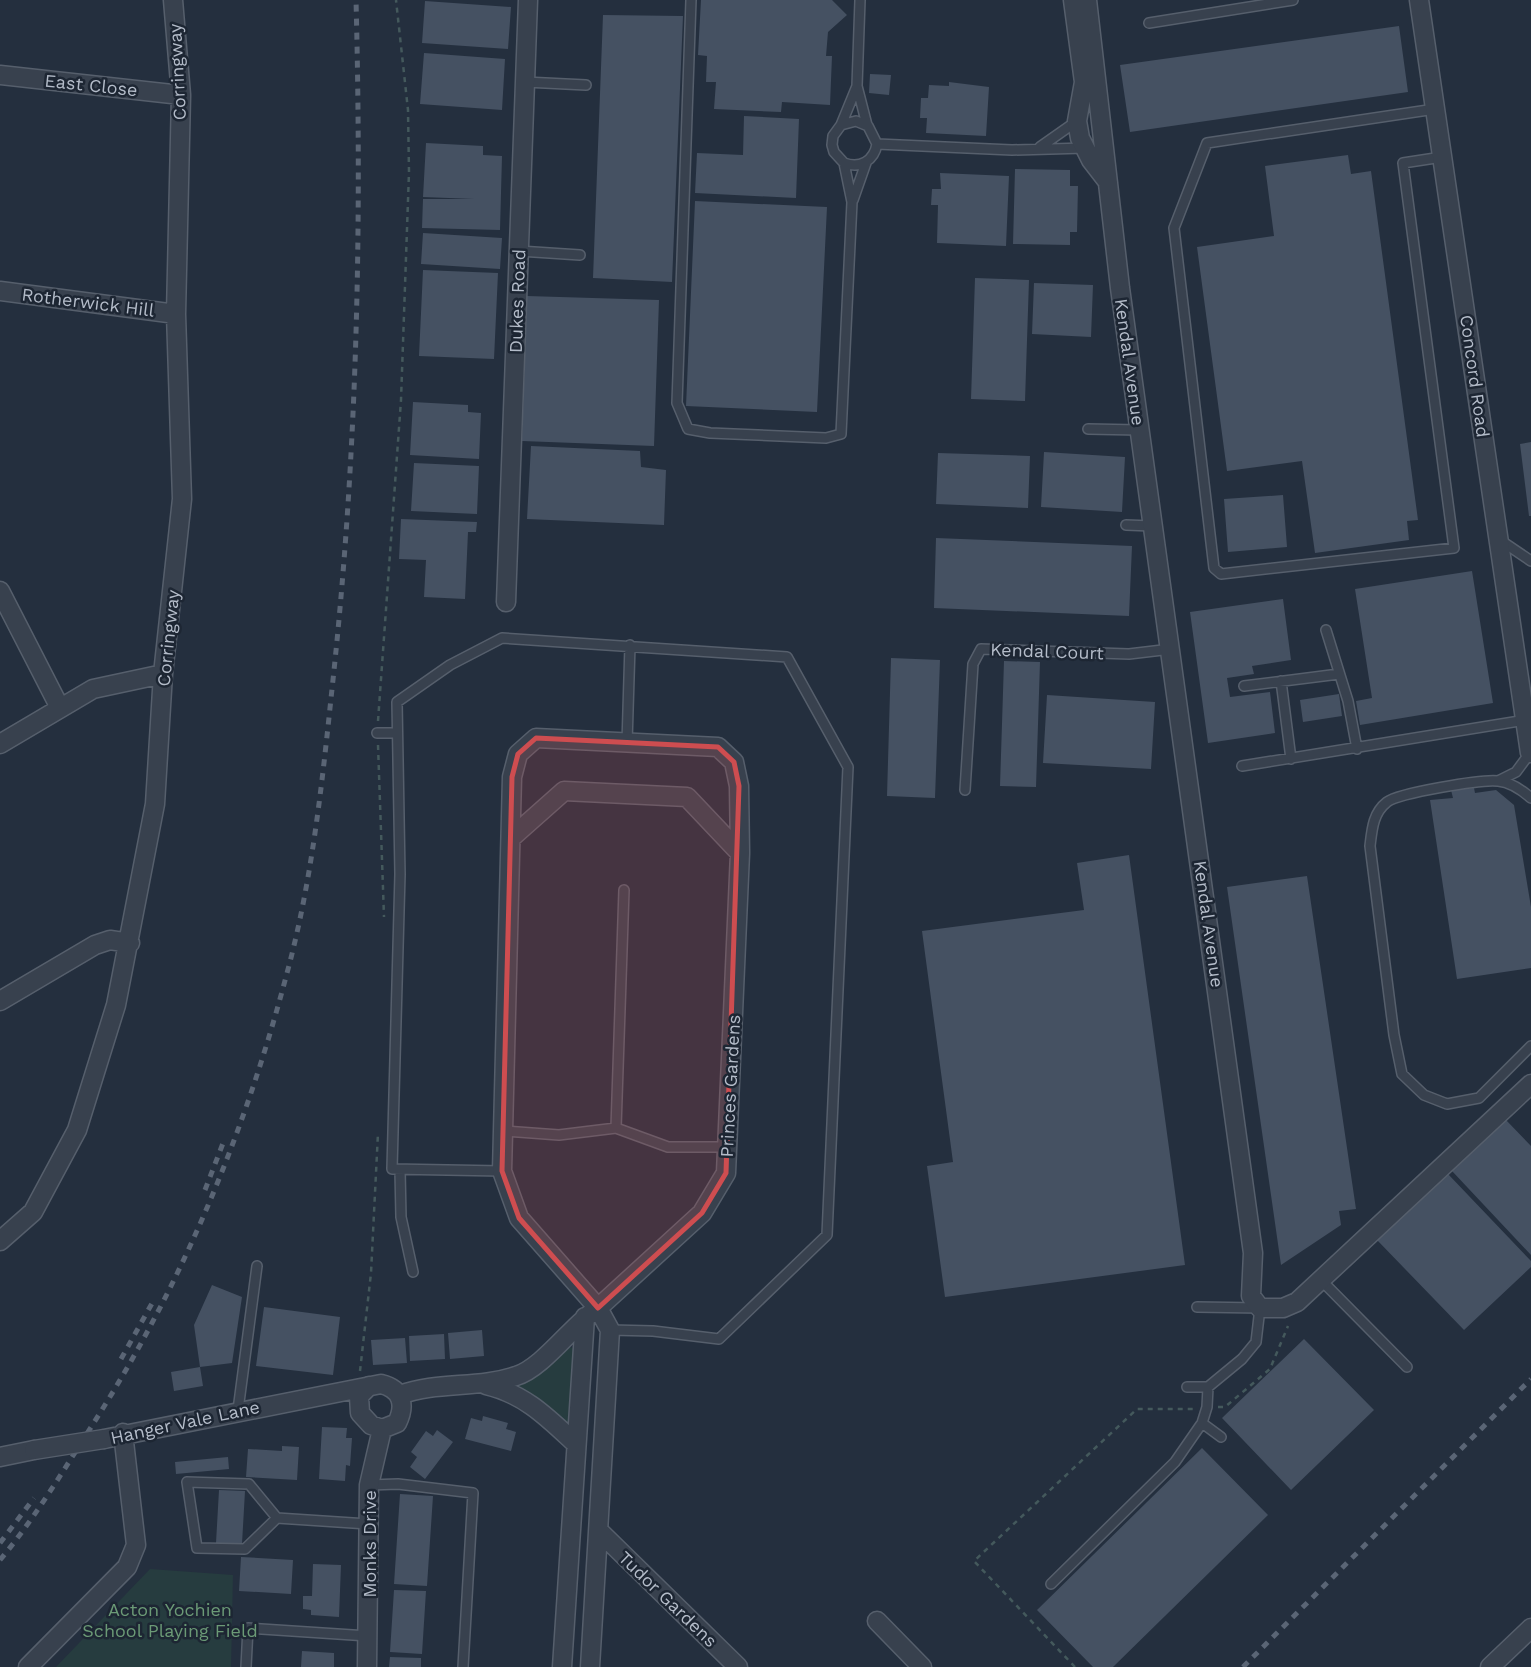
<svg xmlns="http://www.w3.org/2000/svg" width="1531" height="1667" viewBox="0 0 1531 1667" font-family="'Work Sans',sans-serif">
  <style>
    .green { fill: #263c3f }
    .building { fill: #455162 }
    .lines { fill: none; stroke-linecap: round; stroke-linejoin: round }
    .lane-casing { stroke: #565f6c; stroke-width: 12 }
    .street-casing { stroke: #565f6c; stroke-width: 21 }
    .path { stroke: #44595c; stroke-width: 2.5; stroke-dasharray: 5 5; stroke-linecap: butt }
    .lane { stroke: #38414e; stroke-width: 9 }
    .street { stroke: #38414e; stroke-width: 18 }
    .rail { stroke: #5a6575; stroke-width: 5; stroke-dasharray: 7 7; stroke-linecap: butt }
    .street-bridge-casing { stroke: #565f6c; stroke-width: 21; stroke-linecap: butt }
    .street-bridge { stroke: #38414e; stroke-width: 18 }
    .marked { fill: #ce4d50; fill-opacity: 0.2; stroke: #ce4d50; stroke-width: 5; stroke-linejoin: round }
    .labels { text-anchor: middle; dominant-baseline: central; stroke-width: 5; stroke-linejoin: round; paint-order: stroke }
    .street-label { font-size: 18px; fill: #b4bcc9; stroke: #1d2633 }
    .park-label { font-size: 18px; fill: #6b9a76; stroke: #1d2633 }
  </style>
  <rect width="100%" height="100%" fill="#242f3e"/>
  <path class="green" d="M 570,1347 L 574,1349 L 570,1425 L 535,1398 L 517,1390 L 517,1385 L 535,1377 Z
    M 150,1569 L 233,1575 L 231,1667 L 56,1667 Z"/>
  <path class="building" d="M 701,0 L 832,0 L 847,15 L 828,32 L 826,56 L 832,56 L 830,105 L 782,102 L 781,112 L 714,109 L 716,82 L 706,82 L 707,56 L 698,55 Z
    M 425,1 L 511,7 L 508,49 L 422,43 Z
    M 603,15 L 683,16 L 672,282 L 593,278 Z
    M 1399,26 L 1408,92 L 1130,132 L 1120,65 Z
    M 424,53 L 505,59 L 502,110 L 420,104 Z
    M 870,74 L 891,75 L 889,95 L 869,93 Z
    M 949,82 L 989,87 L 986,136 L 926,133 L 927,118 L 920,118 L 921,98 L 928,98 L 929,85 L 949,86 Z
    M 744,116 L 799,119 L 796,198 L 695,193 L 697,153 L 743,155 Z
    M 426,143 L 483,146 L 483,155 L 502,156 L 500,230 L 422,228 L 423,199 L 474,199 L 423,197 Z
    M 1348,155 L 1351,174 L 1371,171 L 1418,520 L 1407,521 L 1409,540 L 1315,553 L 1302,461 L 1227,471 L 1197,247 L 1274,236 L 1265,166 Z
    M 1015,169 L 1070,170 L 1070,186 L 1078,186 L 1077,232 L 1070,232 L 1070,245 L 1013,244 Z
    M 940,173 L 1009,176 L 1006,246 L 937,243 L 938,205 L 931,205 L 932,189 L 941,189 Z
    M 695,201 L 827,207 L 817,412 L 686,406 Z
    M 423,233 L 502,238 L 500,269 L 421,264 Z
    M 423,270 L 498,273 L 494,359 L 419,356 Z
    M 975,278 L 1029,280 L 1025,401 L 971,399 Z
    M 1034,283 L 1093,285 L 1091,337 L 1032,334 Z
    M 527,296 L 659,300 L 654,446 L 522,441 Z
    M 413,402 L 468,405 L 468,412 L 481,413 L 479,459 L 410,455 Z
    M 1531,442 L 1531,516 L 1529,516 L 1520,444 Z
    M 531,446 L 640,451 L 641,467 L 666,470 L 664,525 L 527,519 Z
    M 1044,452 L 1125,457 L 1122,512 L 1041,507 Z
    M 938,453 L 1030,456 L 1028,508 L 936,504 Z
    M 414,463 L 479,466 L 477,514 L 411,511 Z
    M 1283,495 L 1287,547 L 1228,552 L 1224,499 Z
    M 401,519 L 477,522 L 476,532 L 468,532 L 465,599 L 424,597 L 426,560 L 399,559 Z
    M 936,538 L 1132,546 L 1129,616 L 934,608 Z
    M 1472,571 L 1493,703 L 1360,725 L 1356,701 L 1372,698 L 1355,589 Z
    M 1283,599 L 1291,660 L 1252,666 L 1254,674 L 1227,678 L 1230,697 L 1270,692 L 1275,733 L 1208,743 L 1190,612 Z
    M 891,658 L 940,660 L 935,798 L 887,796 Z
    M 1004,661 L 1040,662 L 1036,787 L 1000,786 Z
    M 1339,694 L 1342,716 L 1303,722 L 1300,700 Z
    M 1047,695 L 1155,702 L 1151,769 L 1043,763 Z
    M 1474,788 L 1475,793 L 1496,790 L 1514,805 L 1531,907 L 1531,968 L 1457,979 L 1430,800 L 1453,798 L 1451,790 Z
    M 1129,855 L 1185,1265 L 945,1297 L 927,1166 L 953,1162 L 922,931 L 1084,910 L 1077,863 Z
    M 1307,876 L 1356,1209 L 1339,1211 L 1341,1225 L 1281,1265 L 1227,887 Z
    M 1506,1120 L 1531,1146 L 1531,1255 L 1452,1171 Z
    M 1448,1174 L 1531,1261 L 1531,1267 L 1464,1330 L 1377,1240 Z
    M 212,1285 L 242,1297 L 232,1363 L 200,1367 L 194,1325 Z
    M 264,1307 L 340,1317 L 333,1375 L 256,1366 Z
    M 482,1330 L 484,1356 L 450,1359 L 448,1333 Z
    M 444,1334 L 445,1359 L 410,1361 L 409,1336 Z
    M 405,1338 L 407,1363 L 373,1365 L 371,1340 Z
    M 1304,1339 L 1374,1410 L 1291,1490 L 1222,1418 Z
    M 200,1367 L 203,1386 L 174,1391 L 171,1372 Z
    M 483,1416 L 508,1423 L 506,1429 L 516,1432 L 511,1451 L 465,1439 L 471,1418 L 482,1421 Z
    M 322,1427 L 347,1428 L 346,1438 L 352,1438 L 350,1466 L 346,1465 L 345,1481 L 319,1479 Z
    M 437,1430 L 453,1442 L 425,1479 L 410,1467 L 417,1457 L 411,1452 L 426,1431 L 433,1436 Z
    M 282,1446 L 299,1447 L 297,1480 L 246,1477 L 248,1449 L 282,1451 Z
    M 1202,1448 L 1268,1515 L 1113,1667 L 1093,1667 L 1037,1610 Z
    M 228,1457 L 229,1469 L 176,1474 L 175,1462 Z
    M 219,1490 L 245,1491 L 242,1544 L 216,1543 Z
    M 400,1494 L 433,1496 L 427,1586 L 394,1584 Z
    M 241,1557 L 293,1560 L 291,1594 L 239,1591 Z
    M 313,1564 L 341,1565 L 339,1617 L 311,1615 L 311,1610 L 303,1609 L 303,1596 L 312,1596 Z
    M 394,1590 L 426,1591 L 422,1654 L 390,1652 Z
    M 302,1651 L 334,1653 L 334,1667 L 301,1667 Z
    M 390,1657 L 421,1658 L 421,1667 L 389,1667 Z"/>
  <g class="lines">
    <defs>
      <path id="lane" d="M 691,0 L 677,403 L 688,429 L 710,433 L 826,438 L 841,434 L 852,202 L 844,163 L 834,152 L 832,145 L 833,136 L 841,125 L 856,121 L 868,126 L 877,144 C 874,161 860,169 844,163
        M 860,0 L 857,86 L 867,125
        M 1149,23 L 1293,0
        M 525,82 L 586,85
        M 1435,109 L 1207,143 L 1174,228 L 1214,568 L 1221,574 L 1454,548 L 1403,163 L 1442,157
        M 841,125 L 857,86
        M 877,144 L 1012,150 L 1085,148
        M 1040,147 L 1077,121
        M 853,200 L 866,163
        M 519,251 L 580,255
        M 1088,429 L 1139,430
        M 1126,525 L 1152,526
        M 1500,540 L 1531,561
        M 1326,630 L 1348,701 L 1357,749
        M 1281,681 L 1291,759
        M 1244,686 L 1339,674
        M 377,733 L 396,733
        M 627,743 L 630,645
        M 1242,766 L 1526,720
        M 1498,781 L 1516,772 L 1530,753
        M 965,790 L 973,664 L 981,649 L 1129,654 L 1171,649
        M 1531,798 C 1523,791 1510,782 1498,781 C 1482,779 1399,793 1387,802 C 1373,813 1372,829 1370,846 L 1394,1035 L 1402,1074 L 1424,1095 L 1447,1104 L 1479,1098 L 1531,1046
        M 616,1128 L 668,1147 L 727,1147
        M 503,1131 L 559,1135 L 616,1128 L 624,890
        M 400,1170 L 401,1217 L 413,1272
        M 502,1171 L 392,1169 L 400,874 L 397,702 L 450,665 L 502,638 L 787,657 L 848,767 L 827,1235 L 719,1339 L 653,1331 L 610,1330
        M 1321,1280 L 1407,1367
        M 1187,1387 L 1208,1387 L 1242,1359 L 1256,1342 L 1260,1308 L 1197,1307
        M 238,1410 L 257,1266
        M 1202,1423 L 1221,1437
        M 369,1485 L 398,1484 L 473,1493 L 463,1667
        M 277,1518 L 245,1549 L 197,1548 L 187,1482 L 249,1484 L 277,1518 L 368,1524
        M 1051,1584 L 1175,1462 L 1202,1423 L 1207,1407 L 1208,1387
        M 246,1667 L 248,1628 L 368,1636"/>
      <path id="street" d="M 1073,0 L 1084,82 L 1077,121 L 1080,138 L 1091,160 L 1108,182
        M 1087,0 L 1120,288 L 1253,1253 L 1251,1296 L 1260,1308 L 1283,1308 L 1297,1302 L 1531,1084
        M 1419,0 L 1530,753
        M 0,75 L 181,95
        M 0,291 L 176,314
        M 0,591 L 60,708
        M 506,602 L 528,0
        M 0,744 L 93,689 L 163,674
        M 511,838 L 564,791 L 687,797 L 740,853
        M 0,1001 L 95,945 L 110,940 L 130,943
        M 0,1241 L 33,1212 L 77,1130 L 116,1005 L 155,804 L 163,674 L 182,499 L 176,314 L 181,95 L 173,0
        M 486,1385 C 525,1394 548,1418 576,1444
        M 369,1386 L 359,1396 L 360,1413 L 371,1425 L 382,1429
        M 400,1395 C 437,1381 478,1389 516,1376 C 543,1368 573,1324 598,1308 L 702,1213 L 726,1173 L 740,853 L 739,786 L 734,762 L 718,747 L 536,738 L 518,754 L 512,777 L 502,1171 L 519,1218 L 598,1308 L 610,1330 L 590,1667
        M 104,1439 L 381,1384 C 402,1389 406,1405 397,1423 L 382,1429
        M 0,1457 L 34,1450
        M 599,1531 L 738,1667
        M 877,1621 L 922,1667
        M 28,1667 L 127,1567 L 136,1545 L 123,1433
        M 367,1667 L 369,1485 L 382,1429
        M 562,1667 L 585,1317
        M 1490,1667 L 1531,1628"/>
    </defs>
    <use href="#lane" class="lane-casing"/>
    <use href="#street" class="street-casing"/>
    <path class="path" d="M 378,721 L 401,400 L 409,172 L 408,110 L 396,0
      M 378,745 L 384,917
      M 360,1371 L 371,1273 L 378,1133
      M 1218,1407 L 1225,1407 L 1270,1369 L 1288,1326
      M 1075,1667 L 974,1561 L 1137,1409 L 1194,1409"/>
    <use href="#lane" class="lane"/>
    <use href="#street" class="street"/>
    <path class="rail" d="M 205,1190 L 225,1138
      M 121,1359 L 155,1298
      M 0,1543 L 34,1498
      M 0,1560 C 35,1518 63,1471 93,1424 C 182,1285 245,1133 287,973 C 312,881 322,784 332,689 C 357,460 362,231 356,0
      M 1243,1667 L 1531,1379"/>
    <defs>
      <path id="street-bridge" d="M 34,1450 L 104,1439"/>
    </defs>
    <use href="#street-bridge" class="street-bridge-casing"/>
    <use href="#street-bridge" class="street-bridge"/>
  </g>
  <path class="marked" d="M 536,738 L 718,747 L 734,762 L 739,786 L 726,1173 L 702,1213 L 598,1308 L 519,1218 L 502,1171 L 512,777 L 518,754 Z"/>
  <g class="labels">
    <g class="street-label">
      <text transform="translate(177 72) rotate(-93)">Corringway</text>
      <text transform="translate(91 85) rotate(6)">East Close</text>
      <text transform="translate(517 301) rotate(-88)">Dukes Road</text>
      <text transform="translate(88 302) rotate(7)">Rotherwick Hill</text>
      <text transform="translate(1130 362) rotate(82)">Kendal Avenue</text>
      <text transform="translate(1475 376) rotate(82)">Concord Road</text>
      <text transform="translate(168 638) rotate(-84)">Corringway</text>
      <text transform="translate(1047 651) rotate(2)">Kendal Court</text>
      <text transform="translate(1209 924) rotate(82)">Kendal Avenue</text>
      <text transform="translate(730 1086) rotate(-87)">Princes Gardens</text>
      <text transform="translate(185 1422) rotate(-12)">Hanger Vale Lane</text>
      <text transform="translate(369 1544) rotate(-90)">Monks Drive</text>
      <text transform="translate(668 1599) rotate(44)">Tudor Gardens</text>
    </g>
    <g class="park-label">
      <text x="170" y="1609">Acton Yochien<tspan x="170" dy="21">School Playing Field</tspan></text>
    </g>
  </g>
</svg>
